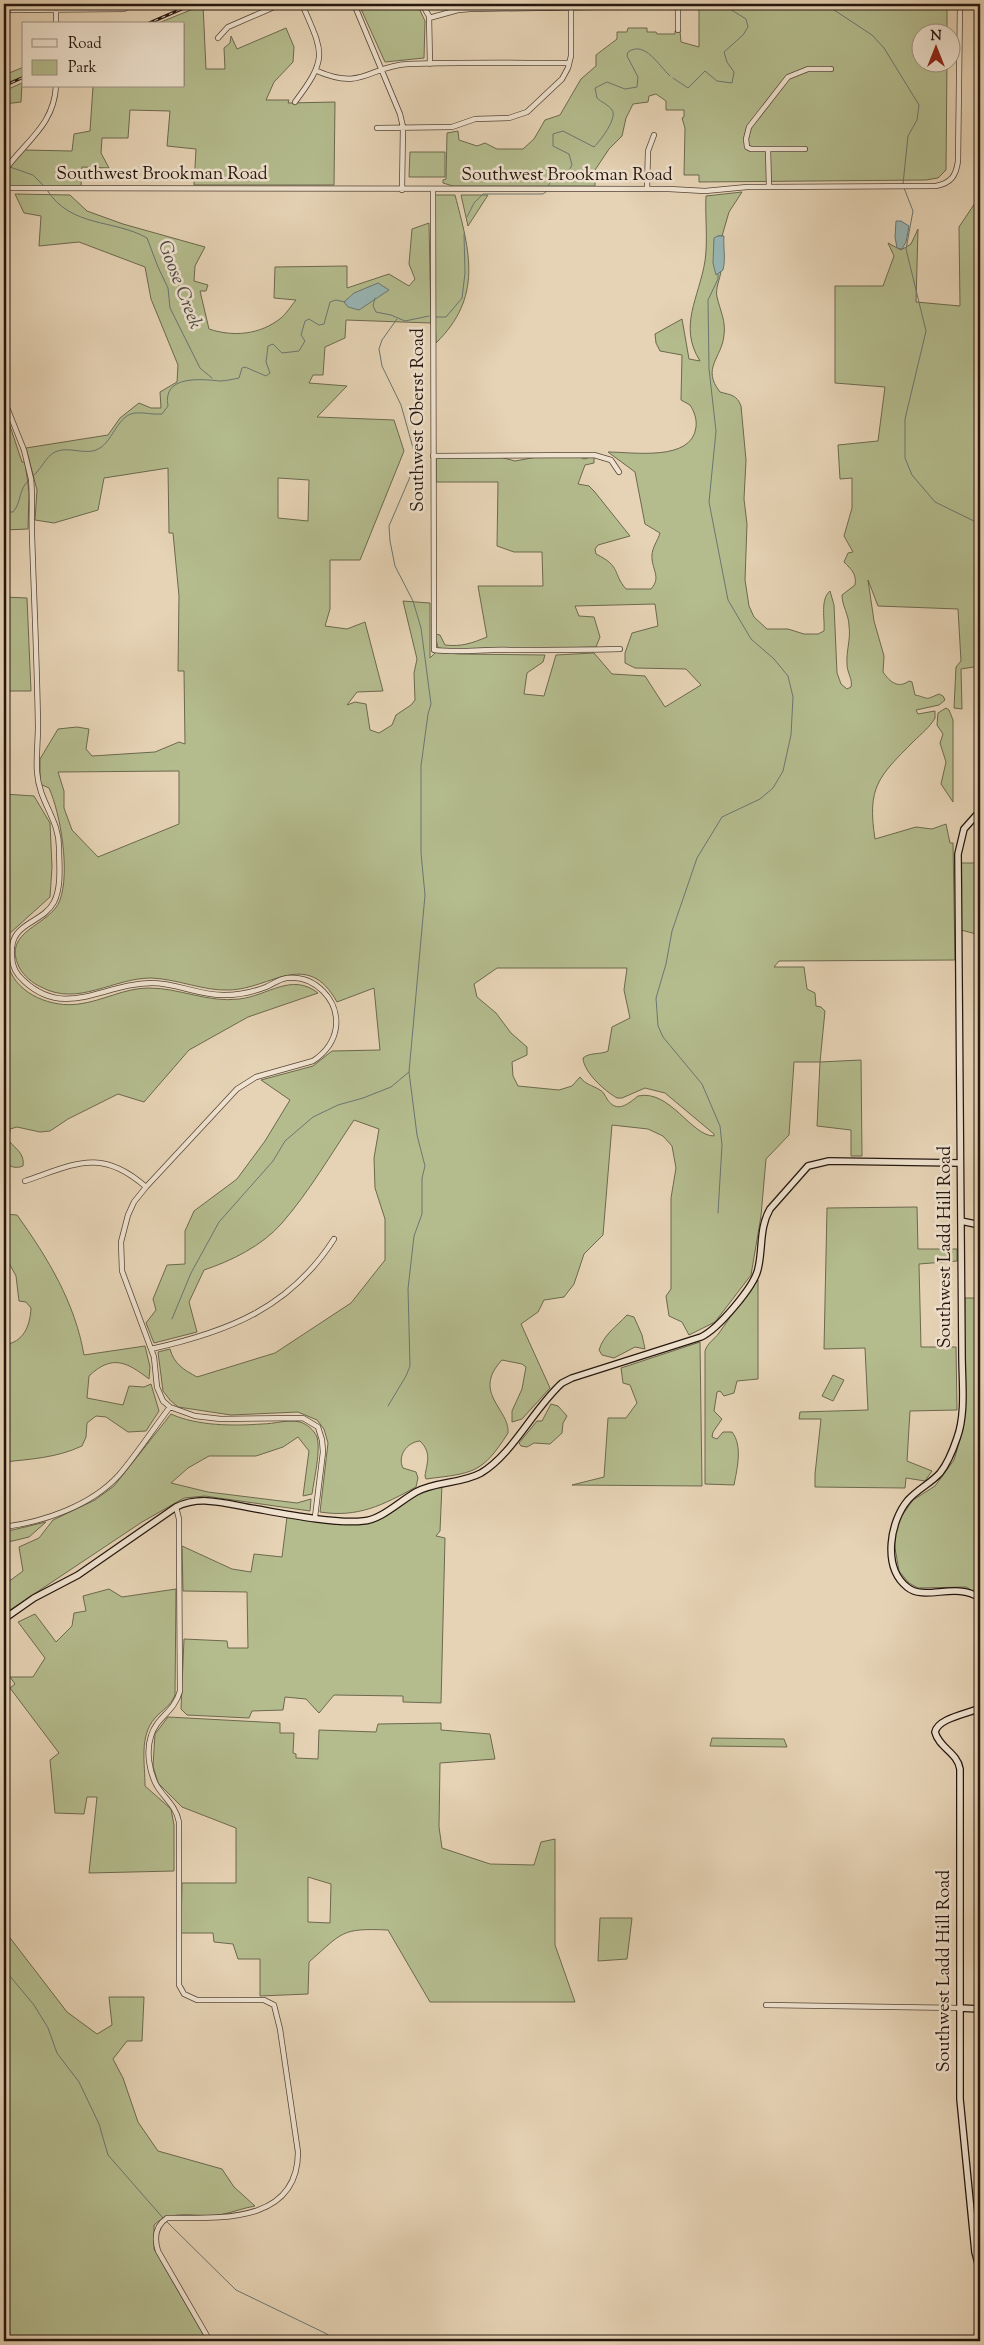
<svg xmlns="http://www.w3.org/2000/svg" width="984" height="2345" viewBox="0 0 984 2345" font-family="'Sorts Mill Goudy',serif">
  <style>
    .green { fill: #b4bc8e; stroke: #6c694e; fill-rule: evenodd }
    .water { fill: #98b6b5; stroke: #6a7672 }
    .lines { fill: none; stroke-linecap: round; stroke-linejoin: round }
    .stream { stroke: #6a7672; stroke-width: 1 }
    .street-casing { stroke: #554538; stroke-width: 6 }
    .secondary-casing { stroke: #25160e; stroke-width: 8 }
    .street { stroke: #efe2cf; stroke-width: 4.5 }
    .secondary { stroke: #efe2cf; stroke-width: 5.5 }
    .rail-casing { stroke: #25160e; stroke-width: 3 }
    .rail { stroke: #efe2cf; stroke-width: 1; stroke-dasharray: 4; stroke-linecap: butt }
    .labels { text-anchor: middle; dominant-baseline: central; stroke-width: 5; stroke-linejoin: round; paint-order: stroke }
    .street-label { font-size: 18px; fill: #25160e; stroke: #efe2cf }
    .water-label { font-size: 19px; font-style: italic; fill: #4d4e48; stroke: #efe2cf }
  </style>
  <rect width="100%" height="100%" fill="#e6d3b5"/>
  <filter id="stains"><feTurbulence type="fractalNoise" baseFrequency=".004" numOctaves="4"/><feColorMatrix values="0 0 0 0 .2 0 0 0 0 .09 0 0 0 0 .02 0 0 0 .5 -.17"/></filter>
  <radialGradient id="worn" r=".72"><stop offset=".6" stop-color="#630" stop-opacity="0"/><stop offset="1" stop-color="#630" stop-opacity=".3"/></radialGradient>
  <path class="green" d="M 372,4 L 417,4 L 425,21 L 424,58 L 385,62 L 361,9 Z
    M 699,4 L 947,4 L 947,32 L 922,32 L 922,62 L 947,63 L 946,170 L 938,178 L 926,180 L 699,182 L 699,175 L 684,175 L 685,128 L 682,118 L 684,117 L 684,110 L 666,110 L 666,101 L 656,94 L 649,96 L 648,102 L 633,104 L 626,118 L 622,136 L 609,149 L 595,170 L 595,186 L 453,186 L 443,183 L 443,180 L 446,179 L 447,133 L 458,131 L 459,140 L 477,146 L 485,143 L 497,149 L 523,149 L 534,139 L 545,120 L 560,115 L 581,79 L 596,66 L 596,55 L 617,39 L 617,32 L 627,32 L 628,28 L 647,28 L 647,32 L 656,32 L 657,34 L 675,34 L 675,31 L 680,31 L 681,42 L 699,47 Z
    M 203,5 L 206,69 L 225,69 L 224,48 L 230,43 L 231,36 L 237,49 L 286,28 L 294,47 L 293,62 L 274,82 L 266,100 L 289,100 L 288,103 L 335,102 L 334,185 L 194,185 L 196,149 L 167,146 L 170,111 L 130,110 L 128,138 L 102,138 L 101,153 L 109,168 L 82,167 L 81,186 L 4,187 L 4,175 L 24,150 L 72,151 L 74,134 L 90,131 L 93,86 L 184,86 L 184,24 L 156,24 Z
    M 7,26 L 9,73 L 24,67 L 24,76 L 4,84 L 4,27 Z
    M 22,83 L 21,102 L 4,104 L 4,91 Z
    M 410,152 L 445,152 L 445,177 L 409,177 Z
    M 742,192 L 729,212 L 722,236 L 718,236 C 719,247 723,260 721,271 C 720,279 715,289 717,297 C 720,310 726,321 724,335 C 722,358 701,368 720,392 C 731,395 737,395 741,406 L 746,460 L 744,499 L 747,524 L 745,580 L 749,606 L 754,617 L 767,629 L 788,629 L 804,634 L 818,634 L 824,631 C 825,619 820,599 830,591 L 834,605 L 837,673 L 841,684 L 847,689 L 851,687 C 853,679 847,673 847,664 C 846,651 851,639 849,626 C 849,615 842,606 842,595 L 855,585 C 857,574 851,569 844,562 L 848,553 L 853,552 L 844,536 L 852,508 L 852,478 L 840,479 L 838,445 L 878,441 L 885,387 L 835,383 L 835,286 L 883,286 L 894,256 L 888,243 L 901,250 L 911,244 L 918,229 L 916,302 L 960,306 L 959,227 L 975,203 L 980,204 L 980,666 L 961,669 L 962,709 L 954,708 L 956,667 L 961,661 L 958,609 L 878,606 L 868,580 L 874,621 L 884,656 L 883,672 C 890,682 898,689 909,681 L 912,682 L 915,695 C 930,698 923,701 939,694 L 943,696 L 945,700 L 939,705 L 916,710 L 918,714 L 935,711 L 935,718 C 930,727 921,734 914,741 C 878,777 867,787 875,839 L 916,827 L 932,829 L 946,824 L 950,843 L 953,843 L 955,960 L 779,961 L 774,967 L 804,967 L 807,989 L 815,993 L 816,1006 L 821,1007 L 825,1011 L 820,1062 L 861,1060 L 862,1156 L 851,1156 L 851,1130 L 817,1126 L 820,1062 L 794,1062 L 789,1135 L 766,1159 L 761,1216 L 751,1275 L 715,1322 L 689,1335 L 682,1322 L 669,1316 L 666,1296 L 671,1289 L 671,1198 L 676,1168 L 672,1146 L 663,1136 L 648,1129 L 612,1125 L 603,1235 L 584,1254 L 574,1284 L 564,1297 L 544,1300 L 538,1312 L 521,1324 L 550,1388 L 522,1419 L 512,1422 L 512,1411 L 522,1389 L 526,1367 L 522,1364 L 502,1360 C 471,1393 510,1409 508,1433 C 482,1474 473,1473 426,1479 L 425,1476 C 427,1462 432,1453 420,1441 C 407,1442 397,1456 403,1468 L 416,1472 L 418,1478 L 416,1487 C 383,1505 358,1518 320,1512 L 328,1443 L 324,1429 L 317,1420 L 298,1412 L 231,1415 L 178,1407 L 170,1400 L 163,1391 L 158,1352 L 170,1349 C 174,1364 184,1370 197,1377 L 275,1353 L 351,1303 L 385,1260 L 385,1219 L 375,1188 L 374,1158 L 379,1129 L 354,1120 C 331,1154 309,1192 282,1223 C 262,1246 231,1261 204,1270 L 189,1302 L 197,1332 L 154,1343 L 146,1323 L 156,1310 L 153,1299 L 167,1265 L 185,1264 L 185,1231 L 194,1211 L 237,1179 L 265,1141 L 290,1100 L 261,1080 L 313,1066 L 332,1051 L 380,1050 L 374,988 L 337,1002 C 307,948 271,989 229,990 C 203,991 178,979 151,978 C 113,978 78,1007 41,987 C 32,983 24,976 19,967 C 1,930 51,926 60,900 C 70,872 61,815 49,788 L 40,784 L 40,759 L 58,729 L 77,727 L 89,729 L 86,749 L 92,756 L 155,752 L 179,742 L 185,744 L 184,671 L 178,671 L 179,596 L 173,533 L 169,533 L 168,468 L 104,478 L 98,510 L 54,523 L 35,520 L 37,490 L 26,448 L 108,435 L 120,418 L 139,403 L 151,408 L 161,408 L 160,392 L 177,382 L 178,365 L 151,299 L 145,267 L 79,242 L 39,246 L 41,216 L 24,213 L 15,194 L 70,195 L 87,211 L 123,224 L 205,247 L 195,266 L 194,281 L 208,285 L 206,291 L 200,291 L 209,329 C 233,337 260,335 281,318 C 286,314 291,306 296,300 L 274,298 L 275,267 L 347,266 L 347,288 L 389,274 L 409,286 L 415,279 L 409,264 L 412,229 L 429,223 L 431,323 L 346,320 L 345,338 L 325,347 L 323,375 L 313,375 L 309,383 L 347,386 L 317,417 L 394,420 L 404,451 L 360,560 L 330,560 L 330,609 L 325,626 L 347,629 L 365,622 L 383,691 L 357,692 L 347,705 L 355,702 L 366,704 L 370,730 L 379,733 L 392,725 L 396,715 L 411,705 L 415,700 L 414,673 L 417,659 L 403,601 L 430,603 L 430,658 L 436,652 L 459,654 L 545,655 L 543,662 L 527,673 L 524,694 L 544,696 L 556,655 L 594,653 L 612,674 L 645,676 L 665,707 L 701,685 L 686,669 L 635,668 L 625,663 L 625,653 L 632,633 L 658,626 L 655,604 L 575,606 L 579,616 L 594,617 L 600,637 L 596,647 L 458,651 L 438,648 L 435,634 L 440,635 L 445,645 C 462,647 472,643 487,637 L 478,586 L 543,586 L 542,552 L 514,552 L 497,546 L 498,482 L 436,482 L 436,457 L 500,457 L 515,461 L 537,457 L 580,457 L 584,459 L 594,456 L 594,463 L 585,465 L 578,484 L 589,486 L 594,491 L 630,536 L 598,545 L 595,549 L 596,554 C 622,567 612,573 626,589 L 651,589 C 662,577 651,569 652,555 C 652,548 658,540 660,533 L 645,524 L 635,472 L 608,452 C 633,452 692,462 696,427 C 697,419 694,411 690,405 L 681,400 L 682,355 L 660,351 L 656,343 L 655,334 L 682,319 L 689,359 L 700,361 C 678,326 699,298 705,261 C 708,240 705,217 706,196 ZM 278,478 L 309,480 L 308,521 L 278,518 ZM 179,771 L 179,824 L 98,857 L 72,830 L 64,808 L 64,791 L 58,772 ZM 497,968 L 627,968 L 624,990 L 630,1018 L 612,1027 L 608,1051 C 600,1055 590,1052 583,1058 C 584,1073 605,1091 617,1098 L 622,1098 L 645,1088 L 665,1093 L 714,1134 L 714,1136 C 691,1136 670,1089 638,1096 C 628,1104 617,1114 607,1099 C 605,1096 604,1092 600,1090 C 592,1085 586,1085 580,1077 L 572,1086 L 559,1090 L 518,1086 L 513,1076 L 512,1062 L 527,1055 L 527,1047 L 511,1033 L 496,1013 L 477,997 L 474,984 Z
    M 435,195 L 455,195 C 470,252 483,297 436,343 L 434,287 Z
    M 461,195 L 488,195 L 468,226 Z
    M 4,417 L 7,417 L 22,462 L 25,462 L 29,492 L 28,529 L 4,530 Z
    M 4,597 L 27,598 L 31,691 L 4,691 Z
    M 946,708 L 949,710 L 953,720 L 953,802 L 941,784 L 946,762 L 940,743 L 943,734 L 937,725 L 938,713 Z
    M 4,794 L 34,796 L 50,823 L 52,867 L 50,897 L 9,934 C 8,946 5,957 9,968 C 18,995 53,1008 79,1004 C 103,1001 124,988 149,988 C 180,988 208,1003 239,999 C 268,996 291,972 318,993 L 248,1017 L 189,1050 L 144,1102 L 118,1094 L 68,1119 L 50,1131 L 40,1132 L 17,1127 L 10,1129 L 9,1141 C 16,1149 25,1154 23,1166 C 16,1169 8,1167 4,1160 Z
    M 960,863 L 980,863 L 980,935 L 961,930 Z
    M 917,1207 L 918,1249 L 957,1249 L 957,1261 L 919,1264 L 921,1347 L 956,1347 L 957,1410 L 910,1411 L 907,1461 L 932,1471 L 925,1481 L 906,1478 L 905,1488 L 815,1487 L 815,1474 L 821,1419 L 799,1419 L 800,1412 L 868,1410 L 865,1348 L 824,1349 L 827,1208 Z
    M 4,1214 L 17,1215 C 48,1258 75,1303 84,1355 L 145,1346 L 150,1367 L 149,1379 C 127,1362 112,1354 89,1376 L 87,1398 L 123,1405 L 129,1386 L 144,1387 L 151,1384 L 159,1411 L 146,1431 L 128,1432 L 106,1417 L 96,1416 L 87,1423 L 86,1437 L 82,1446 C 56,1458 31,1459 4,1462 L 4,1345 C 24,1342 30,1326 31,1308 L 26,1302 L 19,1301 L 16,1276 L 4,1254 Z
    M 758,1280 L 758,1379 L 737,1381 L 734,1393 L 724,1396 L 720,1391 L 717,1392 L 714,1411 L 722,1419 L 713,1432 L 712,1437 L 717,1439 L 723,1432 L 732,1432 C 743,1446 737,1469 734,1485 L 705,1484 L 705,1351 C 708,1342 714,1340 719,1333 C 732,1315 743,1297 758,1280 Z
    M 965,1298 L 980,1298 L 980,1595 L 966,1587 L 918,1588 L 909,1583 L 899,1571 L 895,1548 L 894,1532 L 901,1517 L 913,1500 L 935,1486 L 954,1460 L 963,1429 Z
    M 627,1315 L 634,1317 L 642,1335 L 645,1349 L 635,1347 L 614,1358 L 602,1355 L 599,1350 C 604,1334 616,1327 627,1315 Z
    M 700,1342 L 702,1486 L 572,1485 L 604,1477 L 608,1418 L 626,1418 L 637,1403 L 630,1385 L 623,1383 L 621,1368 Z
    M 833,1375 L 844,1380 L 833,1401 L 822,1396 Z
    M 551,1404 L 558,1406 L 567,1416 L 563,1423 L 562,1433 L 550,1444 L 534,1443 L 527,1447 L 521,1446 L 519,1443 L 537,1421 L 542,1421 Z
    M 171,1414 C 197,1426 233,1426 262,1424 C 274,1424 289,1419 300,1422 C 307,1424 314,1430 317,1437 C 321,1450 314,1479 312,1494 L 303,1496 L 309,1451 L 298,1437 L 283,1447 L 256,1456 L 209,1456 L 188,1468 L 171,1483 L 208,1492 L 297,1503 L 311,1499 L 310,1511 L 205,1496 L 184,1498 L 142,1522 L 4,1614 L 4,1585 L 23,1571 L 19,1547 L 39,1538 L 53,1520 L 95,1500 L 114,1486 Z
    M 442,1485 L 440,1531 L 436,1536 L 445,1538 L 441,1703 L 403,1702 L 403,1696 L 334,1695 L 319,1713 L 306,1699 L 285,1697 L 283,1710 L 252,1711 L 249,1718 L 187,1715 L 181,1709 L 184,1639 L 227,1641 L 228,1648 L 248,1648 L 247,1592 L 183,1591 L 182,1546 L 232,1569 L 251,1572 L 254,1554 L 282,1557 L 287,1517 L 364,1523 L 418,1494 Z
    M 46,1522 L 29,1537 L 4,1543 L 4,1532 Z
    M 109,1589 L 122,1597 L 176,1589 L 175,1695 C 170,1707 163,1709 155,1718 C 139,1736 145,1763 145,1786 L 171,1809 L 174,1825 L 174,1871 L 89,1873 L 97,1797 L 87,1797 L 84,1814 L 55,1813 L 50,1760 L 59,1753 L 10,1688 L 15,1684 L 10,1677 L 33,1677 L 45,1658 L 18,1622 L 35,1614 L 56,1642 L 72,1626 L 74,1613 L 86,1611 L 83,1596 Z
    M 168,1717 L 280,1723 L 280,1733 L 294,1733 L 293,1753 L 296,1754 L 296,1758 L 318,1759 L 319,1730 L 376,1732 L 378,1724 L 441,1723 L 441,1730 L 490,1734 L 495,1759 L 440,1763 L 439,1827 L 442,1848 L 490,1864 L 534,1865 L 541,1842 L 555,1839 L 555,1945 L 575,2002 L 430,2002 L 388,1930 C 341,1928 343,1932 309,1962 L 308,1994 L 260,1996 L 260,1959 L 238,1959 L 233,1944 L 214,1942 L 213,1933 L 181,1933 L 182,1883 L 236,1883 L 236,1828 L 182,1807 L 158,1783 L 153,1766 L 155,1734 ZM 308,1877 L 331,1884 L 330,1923 L 308,1922 Z
    M 712,1738 L 784,1739 L 787,1747 L 710,1746 Z
    M 600,1918 L 632,1918 L 627,1959 L 598,1961 Z
    M 4,1930 L 67,2012 L 97,2034 L 112,2025 L 109,1997 L 144,1997 L 142,2041 L 127,2041 L 113,2059 L 123,2078 L 138,2122 L 158,2151 L 222,2169 L 234,2187 L 255,2206 C 243,2208 231,2213 219,2215 C 198,2218 171,2208 154,2225 L 154,2249 L 207,2341 L 4,2341 Z"/>
  <path class="water" d="M 896,221 L 901,221 L 909,226 L 906,242 L 902,249 L 897,248 L 895,237 Z
    M 718,236 L 724,236 C 723,248 726,258 723,270 L 716,275 L 713,263 L 714,238 Z
    M 378,283 L 389,290 L 359,310 L 348,307 L 344,302 L 354,293 Z"/>
  <g class="lines">
    <path class="stream" d="M 825,4 L 872,35 L 884,48 L 919,105 L 917,120 L 908,136 L 903,184
      M 673,78 L 688,88 L 705,71 L 717,81 L 732,83 L 734,72 L 727,62 L 724,52 L 743,35 L 748,27 L 746,19 L 730,9 L 731,4
      M 4,165 L 33,175 L 45,187
      M 548,186 C 553,175 568,176 572,165 L 569,154 L 553,146 L 553,134 L 563,131 L 594,147 C 600,141 618,118 612,110 C 609,105 601,102 597,98 L 595,88 L 607,82 L 625,89 L 637,87 L 638,77 L 627,56 L 628,52 C 645,40 659,66 670,76
      M 904,188 L 913,211 L 906,249 L 926,331 L 905,419 L 905,458 L 912,475 L 935,502 L 980,524
      M 47,190 C 71,228 114,219 147,238 L 158,267 L 168,288 L 170,308 L 200,368 L 212,378
      M 467,217 L 474,203 L 483,194 L 543,194 L 547,191
      M 718,274 L 718,279 L 708,300 L 709,369 L 716,431 L 709,502 L 728,600 L 751,639 L 774,659 L 788,676 L 793,697 L 791,735 L 783,771 L 773,788 L 760,799 L 722,817 L 697,858 L 672,931 L 666,964 L 656,998 L 658,1026 L 663,1037 L 702,1084 L 720,1126 L 722,1145 L 718,1213
      M 375,298 L 373,306 L 376,312 L 391,315 L 405,321 L 429,316
      M 436,317 L 446,317 L 462,298 L 465,273 L 464,234
      M 32,477 C 41,470 46,456 55,452 C 69,445 87,457 100,448 C 113,440 118,415 135,413 C 144,412 153,415 162,414 L 168,406 C 162,375 201,379 220,381 C 226,381 233,379 239,378 L 242,368 L 245,367 L 266,376 L 270,373 L 266,362 L 268,346 L 273,344 L 282,353 L 299,351 L 305,341 L 301,335 L 305,321 L 309,319 L 319,325 L 324,324 L 330,302 L 336,300 L 345,302
      M 4,512 L 13,512 C 22,502 18,489 29,480
      M 172,1319 L 191,1273 L 219,1222 L 273,1161 L 285,1141 L 313,1117 L 338,1105 L 363,1098 L 391,1087 L 409,1072
      M 388,1406 L 406,1376 L 410,1366 L 408,1289 L 414,1236 L 422,1214 L 422,1178 L 425,1166 L 417,1135 L 409,1072 L 425,895 L 421,853 L 421,766 L 428,714 L 431,704 L 421,628 L 413,601 L 395,566 L 390,541 L 389,526 L 413,470 L 415,455 L 401,405 L 382,366 L 379,349 L 382,340 L 397,319
      M 4,1969 L 34,2005 L 48,2028 L 57,2053 L 79,2082 L 99,2124 L 108,2155 L 163,2218
      M 166,2221 L 236,2290 L 327,2334 L 335,2341"/>
    <defs>
      <path id="street" d="M 354,4 L 400,114 L 403,127 L 402,190
        M 422,4 L 429,16 L 430,64
        M 678,4 L 678,30
        M 4,7 L 24,4
        M 12,10 L 124,9 L 129,6
        M 429,18 L 458,10 L 470,9 L 596,7 L 611,4
        M 56,24 L 56,4
        M 218,38 L 228,27 L 281,4
        M 317,71 C 363,91 369,66 408,64 C 462,62 516,63 569,63
        M 295,102 C 329,57 323,53 302,4
        M 377,128 L 452,127 L 475,119 L 509,118 L 527,112 L 562,79 L 568,68 L 571,56 L 571,4
        M 768,149 L 769,187
        M 805,149 L 751,149 L 747,147 L 746,139 L 749,127 L 788,77 L 808,69 L 831,69
        M 4,171 C 26,141 54,125 56,86
        M 4,188 L 669,189 L 705,191 L 747,187 L 936,186 C 951,183 956,176 958,161 L 960,4
        M 647,189 L 648,151 L 654,135
        M 433,190 L 434,650 C 460,653 485,649 512,650 C 548,650 584,650 620,649
        M 4,400 L 24,450 L 31,479 C 33,498 31,516 32,535 C 34,598 37,662 38,726 C 38,741 36,756 37,772 C 39,802 59,819 59,847 C 59,864 62,886 54,902 C 42,925 8,921 12,957 C 12,966 17,975 24,981 C 66,1020 104,983 152,983 C 177,983 200,996 225,995 C 239,995 253,992 266,987 C 273,984 279,979 287,978 C 315,975 339,1000 336,1027 C 334,1042 325,1053 313,1061 L 256,1077 L 237,1089 L 146,1187 L 134,1202 L 128,1215 L 121,1242 L 122,1271 L 154,1357 L 157,1387 L 163,1401 L 170,1407 L 195,1416 L 221,1419 L 303,1418 L 318,1427 L 322,1440 L 323,1452 L 315,1517
        M 433,456 L 594,455 L 611,460 L 619,472
        M 25,1181 C 75,1164 101,1147 146,1187
        M 151,1349 C 228,1332 290,1308 334,1239
        M 176,1507 L 179,1519 L 179,1541 L 180,1691 C 174,1713 157,1716 151,1736 C 146,1751 149,1772 157,1786 C 165,1799 176,1806 179,1822 L 179,1985 L 184,1994 L 197,2000 L 264,2000 L 274,2005 L 280,2029 L 298,2152 C 298,2224 219,2218 167,2218 C 155,2226 154,2238 158,2251 L 210,2341
        M 4,1527 C 43,1522 91,1506 119,1475 C 137,1454 153,1429 170,1407
        M 766,2005 L 959,2008"/>
      <path id="secondary" d="M 980,811 L 964,829 L 958,854 L 962,1355 C 962,1381 966,1414 957,1438 C 953,1450 948,1463 940,1473 C 931,1483 918,1489 908,1500 C 890,1521 882,1567 907,1587 C 925,1602 955,1581 980,1598
        M 961,1221 L 980,1225
        M 4,1619 L 34,1598 L 78,1575 L 176,1507 C 202,1494 230,1505 257,1509 C 285,1514 336,1524 363,1521 C 381,1520 400,1501 416,1492 C 436,1481 461,1484 481,1473 C 513,1454 534,1408 562,1383 L 572,1378 L 701,1337 C 718,1329 754,1287 758,1269 C 763,1249 759,1228 770,1209 L 808,1166 L 829,1161 L 960,1163
        M 980,1708 C 967,1714 938,1718 935,1732 C 939,1748 957,1752 960,1769 L 960,2099 L 975,2252 L 980,2271
        M 959,2008 L 980,2009"/>
    </defs>
    <use href="#street" class="street-casing"/>
    <use href="#secondary" class="secondary-casing"/>
    <use href="#street" class="street"/>
    <use href="#secondary" class="secondary"/>
    <defs>
      <path id="rail" d="M 147,24 L 193,4
        M 4,86 L 24,77"/>
    </defs>
    <use href="#rail" class="rail-casing"/>
    <use href="#rail" class="rail"/>
  </g>
  <g class="labels">
    <g class="street-label">
      <text x="162" y="175">Southwest Brookman Road</text>
      <text x="567" y="176">Southwest Brookman Road</text>
      <text transform="translate(419 420) rotate(-90)">Southwest Oberst Road</text>
      <text transform="translate(946 1247) rotate(-90)">Southwest Ladd Hill Road</text>
      <text transform="translate(945 1971) rotate(-90)">Southwest Ladd Hill Road</text>
    </g>
    <g class="water-label">
      <text transform="translate(179 285) rotate(69)">Goose Creek</text>
    </g>
  </g>
  <rect width="984" height="2345" fill="none" stroke="#e6d3b5" stroke-width="20"/>
  <rect x="5" y="5" width="974" height="2335" fill="none" stroke="#25160e" stroke-width="2.5"/>
  <rect x="10" y="10" width="964" height="2325" fill="none" stroke="#25160e"/>
  <rect x="22" y="22" width="162" height="65" fill="#efe2cf" stroke="#9e9082"/>
  <rect x="32" y="39" width="25" height="8" fill="#efe2cf" stroke="#9e9082"/>
  <text x="68" y="48" font-size="15" fill="#25160e">Road</text>
  <rect x="32" y="60" width="25" height="15" fill="#b4bc8e" stroke="#9e9082"/>
  <text x="68" y="72" font-size="15" fill="#25160e">Park</text>
  <g transform="translate(936 48)"><circle r="24" fill="#efe2cf" stroke="#9e9082"/>
  <path d="M0-4L9 19L0 12L-9 19Z" fill="#8f2418"/>
  <text y="-8" font-size="14" font-weight="bold" text-anchor="middle" fill="#25160e">N</text>
  </g>
  <rect width="100%" height="100%" filter="url(#stains)"/>
  <rect width="100%" height="100%" fill="url(#worn)"/>
</svg>
